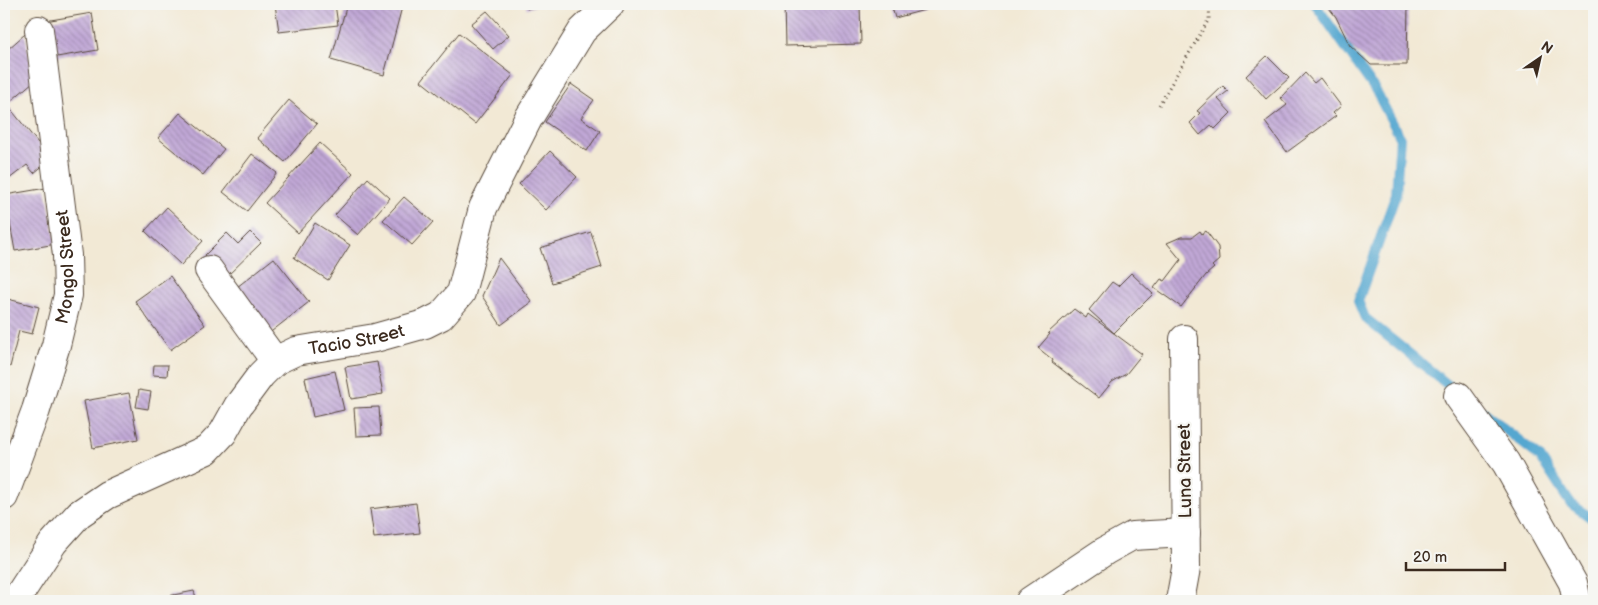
<svg xmlns="http://www.w3.org/2000/svg" width="1598" height="605" viewBox="0 0 1598 605" font-family="'Balsamiq Sans',sans-serif">
  <style>
    .lines { fill: none; stroke-linecap: round; stroke-linejoin: round }
    .stream { stroke: #55a7d0; stroke-width: 10 }
    .building { fill: url(#building-back-hatch) }
    .minor-casing { stroke: #564739; stroke-width: 30 }
    .path { stroke: #564739; stroke-width: 3; stroke-dasharray: 1 4; stroke-linecap: butt }
    .minor { stroke: #fff; stroke-width: 28 }
    .labels { text-anchor: middle; dominant-baseline: central; stroke-width: 4.5; stroke-linejoin: round; paint-order: stroke }
    .street-label { font-size: 18px; fill: #3b2a1e; stroke: #f6f6f2 }
  </style>
  <defs>
    <pattern id="building-back-hatch" width="6" height="6" patternUnits="userSpaceOnUse" patternTransform="scale(1.25)"><rect width="6" height="6" fill="#c1a8d7"/><path d="M-1 5l2 2M0 0l6 6M5-1l2 2" fill="none" stroke="#9e89ae"/></pattern>
  </defs>
  <rect width="100%" height="100%" fill="#f6f6f2"/>
  <filter id="ink" filterUnits="userSpaceOnUse"><feTurbulence type="fractalNoise" baseFrequency=".02" numOctaves="2"/><feDisplacementMap in="SourceGraphic" scale="10" xChannelSelector="R" yChannelSelector="G"/><feConvolveMatrix kernelMatrix="1 2 1 2 8 2 1 2 1" color-interpolation-filters="sRGB"/></filter>
  <filter id="wash" filterUnits="userSpaceOnUse"><feTurbulence type="fractalNoise" baseFrequency=".0096" numOctaves="4" result="noise"/><feDisplacementMap in="SourceGraphic" scale="20" xChannelSelector="R" yChannelSelector="G"/><feGaussianBlur stdDeviation="1.12" result="paint"/><feColorMatrix in="noise" values="0 0 0 0 0 0 0 0 0 0 0 0 0 0 0 0 0 1.4 0 .05"/><feComposite in="paint" operator="in"/></filter>
  <g filter="url(#wash)">
    <rect width="100%" height="100%" fill="#f2e9d5"/>
    <g class="lines">
      <path class="stream" d="M 1315,4 L 1376,91 L 1400,137 L 1396,194 L 1358,301 L 1365,318 L 1458,393
        M 1482,411 L 1540,457 L 1570,503 L 1594,520"/>
    </g>
    <g id="blocks">
      <path class="building" d="M 275,4 L 335,4 L 338,25 L 279,32 Z
        M 347,4 L 391,4 L 402,7 L 384,75 L 331,60 Z
        M 525,4 L 540,4 L 527,9 Z
        M 784,4 L 860,4 L 861,44 L 785,46 Z
        M 891,4 L 947,4 L 895,18 Z
        M 1326,4 L 1408,4 L 1407,65 L 1371,65 L 1350,46 L 1336,17 Z
        M 487,11 L 509,35 L 493,49 L 471,24 Z
        M 92,13 L 98,50 L 51,58 L 45,21 Z
        M 459,33 L 513,75 L 475,124 L 421,81 Z
        M 25,34 L 34,81 L 4,107 L 4,43 L 8,49 Z
        M 1267,56 L 1289,78 L 1266,99 L 1246,76 Z
        M 1305,73 L 1314,83 L 1320,78 L 1341,106 L 1333,113 L 1336,116 L 1287,152 L 1265,122 L 1287,105 L 1281,98 Z
        M 571,84 L 594,100 L 581,118 L 600,131 L 587,151 L 545,122 Z
        M 1223,86 L 1228,91 L 1218,99 L 1231,113 L 1215,129 L 1211,125 L 1200,135 L 1190,123 L 1200,113 L 1197,111 Z
        M 289,100 L 317,124 L 285,162 L 257,138 Z
        M 9,107 L 51,159 L 34,173 L 27,165 L 4,183 L 4,111 Z
        M 180,113 L 224,149 L 203,175 L 158,138 Z
        M 320,143 L 353,173 L 298,233 L 265,203 Z
        M 550,151 L 577,177 L 546,210 L 519,184 Z
        M 252,154 L 277,173 L 247,211 L 223,192 Z
        M 368,178 L 390,198 L 358,235 L 335,215 Z
        M 46,188 L 56,244 L 15,251 L 5,195 Z
        M 404,197 L 433,222 L 412,245 L 383,220 Z
        M 167,207 L 203,241 L 181,265 L 145,231 Z
        M 315,223 L 350,245 L 328,280 L 294,258 Z
        M 1200,231 L 1202,234 L 1206,231 L 1218,247 L 1219,260 L 1212,266 L 1214,268 L 1206,275 L 1181,307 L 1154,288 L 1161,279 L 1165,281 L 1181,260 L 1167,243 L 1181,237 L 1192,237 Z
        M 250,232 L 261,243 L 226,277 L 205,255 L 227,233 L 238,244 Z
        M 591,232 L 602,267 L 552,283 L 540,248 Z
        M 274,258 L 309,302 L 267,335 L 232,291 Z
        M 499,258 L 532,302 L 501,325 L 482,296 Z
        M 1131,273 L 1153,294 L 1114,333 L 1089,310 L 1112,282 L 1118,286 Z
        M 170,276 L 205,325 L 170,350 L 135,301 Z
        M 4,298 L 39,307 L 32,334 L 19,331 L 10,367 L 4,366 Z
        M 1074,309 L 1086,318 L 1088,314 L 1142,354 L 1126,374 L 1112,382 L 1099,398 L 1052,362 L 1053,360 L 1038,348 L 1050,334 L 1048,333 Z
        M 377,362 L 383,394 L 351,399 L 345,367 Z
        M 154,365 L 168,365 L 167,376 L 153,375 Z
        M 335,371 L 344,410 L 313,417 L 305,378 Z
        M 139,390 L 151,392 L 148,409 L 136,407 Z
        M 129,393 L 138,439 L 93,448 L 84,401 Z
        M 379,407 L 381,435 L 356,436 L 354,408 Z
        M 416,503 L 420,533 L 374,538 L 370,509 Z
        M 194,591 L 197,601 L 170,601 L 168,596 Z"/>
    </g>
  </g>
  <g filter="url(#ink)">
    <use href="#blocks" fill-opacity="0" stroke="#564739" stroke-width="1"/>
    <g class="lines">
      <defs>
        <g id="minor">
          <path d="M 209,270 L 275,361"/>
          <path d="M 1458,396 L 1506,463 L 1573,583 L 1577,601"/>
          <path id="s1" d="M 4,496 L 36,410 L 56,345 L 68,295 L 67,255 L 39,30"/>
          <path id="s2" d="M 15,601 L 53,543 L 79,514 L 107,495 L 207,450 L 223,433 L 238,406 L 261,375 L 275,361 L 296,351 L 375,338 L 425,324 L 441,316 L 461,293 L 483,208 L 528,119 L 582,31 L 610,4"/>
          <path d="M 1030,601 L 1105,551 L 1132,536 L 1186,533"/>
          <path d="M 1180,601 L 1186,568 L 1184,339"/>
        </g>
      </defs>
      <use href="#minor" class="minor-casing"/>
      <path class="path" d="M 1159,105 L 1209,19 L 1210,4"/>
      <use href="#minor" class="minor"/>
    </g>
  </g>
  <g class="labels">
    <g class="street-label">
      <text stroke="none"><textPath href="#s1" startOffset="239">Mongol Street</textPath></text>
      <text stroke="none"><textPath href="#s2" startOffset="449">Tacio Street</textPath></text>
      <text transform="translate(1185 471) rotate(-91)">Luna Street</text>
    </g>
  </g>
  <rect width="1598" height="605" fill="none" stroke="#f6f6f2" stroke-width="20"/>
  <g transform="translate(1540 58) rotate(34)" stroke="#f6f6f2" stroke-width="4" paint-order="stroke">
  <path d="M0-4L9 19L0 12L-9 19Z" fill="#3b2a1e"/>
  <text y="-8" font-size="14" font-weight="bold" text-anchor="middle" fill="#3b2a1e">N</text>
  </g>
  <path d="M1406 562v8h99v-8" fill="none" stroke="#3b2a1e" stroke-width="2.5"/>
  <text x="1413" y="562" font-size="15" fill="#3b2a1e" stroke="#f6f6f2" stroke-width="4" paint-order="stroke">20 m</text>
</svg>
